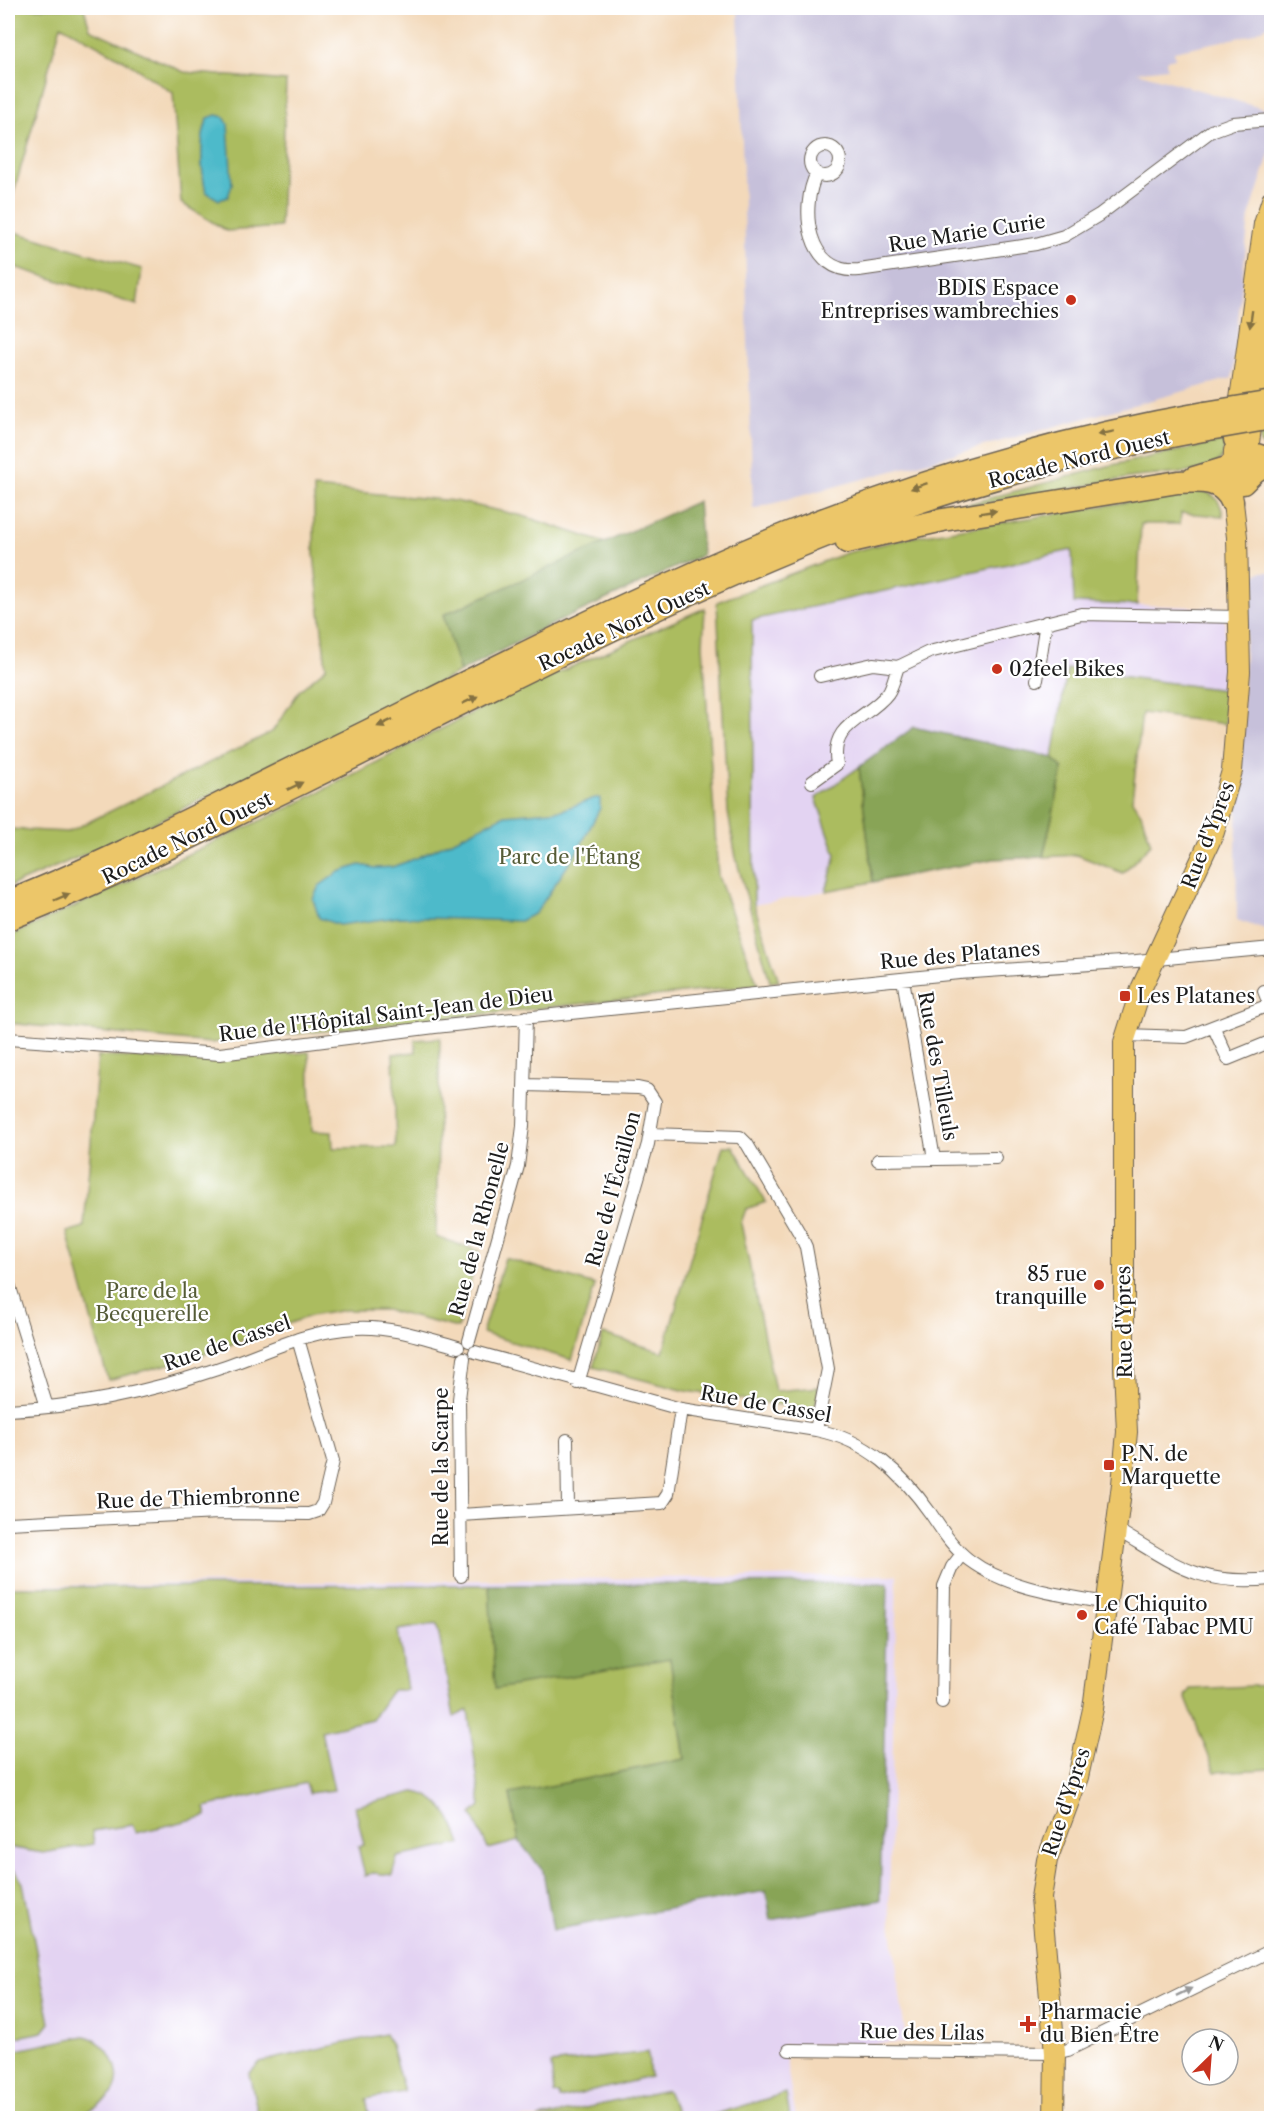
<svg xmlns="http://www.w3.org/2000/svg" width="1279" height="2126" viewBox="0 0 1279 2126" font-family="'Libre Caslon Text',serif">
  <style>
    .built { fill: #e3d3f2 }
    .industrial { fill: #c6c0da }
    .green { fill: #abbc5f; stroke: #646c3e; stroke-width: 1.5; fill-rule: evenodd }
    .forest { fill: #88a456; stroke: #526039; stroke-width: 1.5 }
    .water { fill: #4ebaca; stroke: #356b73; stroke-width: 1.5 }
    .lines { fill: none; stroke-linecap: round; stroke-linejoin: round }
    .street-casing { stroke: #675e53; stroke-width: 14 }
    .primary-casing { stroke: #675e53; stroke-width: 22 }
    .highway-casing { stroke: #675e53; stroke-width: 25 }
    .street { stroke: #fff; stroke-width: 12 }
    .primary { stroke: #ecc669; stroke-width: 20 }
    .highway { stroke: #ecc669; stroke-width: 22 }
    .highway-bridge-casing { stroke: #675e53; stroke-width: 25; stroke-linecap: butt }
    .highway-bridge { stroke: #ecc669; stroke-width: 22 }
    .oneway { fill: #847142 }
    .oneway2 { fill: #999 }
    .poi-dot { fill: #c8321e; stroke: #fff; stroke-width: 2 }
    .labels { text-anchor: middle; dominant-baseline: central; stroke-width: 4.5; stroke-linejoin: round; paint-order: stroke }
    .street-label { font-size: 20px; fill: #1c1c1c; stroke: #fff }
    .poi-label { font-size: 20px; fill: #1c1c1c; stroke: #fff; text-anchor: start }
    .park-label { font-size: 20px; fill: #555c37; stroke: #fff }
  </style>
  <rect width="100%" height="100%" fill="#fff"/>
  <filter id="ink" filterUnits="userSpaceOnUse"><feTurbulence type="fractalNoise" baseFrequency=".0167" numOctaves="2"/><feDisplacementMap in="SourceGraphic" scale="12" xChannelSelector="R" yChannelSelector="G"/><feConvolveMatrix kernelMatrix="1 2 1 2 8 2 1 2 1" color-interpolation-filters="sRGB"/></filter>
  <filter id="wash" filterUnits="userSpaceOnUse"><feTurbulence type="fractalNoise" baseFrequency=".008" numOctaves="4" result="noise"/><feDisplacementMap in="SourceGraphic" scale="24" xChannelSelector="R" yChannelSelector="G"/><feGaussianBlur stdDeviation="1.35" result="paint"/><feColorMatrix in="noise" values="0 0 0 0 0 0 0 0 0 0 0 0 0 0 0 0 0 1.4 0 .05"/><feComposite in="paint" operator="in"/></filter>
  <g filter="url(#wash)">
    <rect width="100%" height="100%" fill="#f3d9ba"/>
    <path class="built" d="M 1073,550 L 1074,603 L 1225,608 L 1224,690 L 1067,669 L 1053,758 L 914,727 L 816,798 L 836,855 L 826,891 L 754,905 L 752,620 L 875,590 Z
      M 897,1575 L 889,1905 L 906,2043 L 783,2045 L 796,2118 L 8,2118 L 8,1586 Z"/>
    <path class="industrial" d="M 738,8 L 1271,8 L 1271,24 L 1251,35 L 1174,51 L 1175,58 L 1166,60 L 1167,68 L 1137,72 L 1271,111 L 1271,149 L 1249,217 L 1232,378 L 753,509 Z
      M 1260,572 L 1271,572 L 1271,932 L 1237,920 L 1236,849 L 1248,583 Z
      M 1271,1378 L 1271,1461 L 1263,1461 L 1269,1400 Z"/>
    <path class="green" d="M 8,8 L 84,8 L 90,29 L 184,72 L 286,81 L 280,227 L 227,231 L 181,203 L 173,93 L 122,59 L 61,25 L 8,213 ZM 208,118 L 206,192 C 201,170 199,139 208,118 Z
      M 8,230 L 142,269 L 137,305 L 8,265 Z
      M 1271,433 L 1271,451 L 1260,444 L 1260,435 Z
      M 1224,441 C 1224,448 1225,457 1218,462 C 1194,477 1156,473 1129,478 C 1070,488 1012,500 953,508 L 1108,466 Z
      M 314,488 L 455,501 L 523,516 L 606,543 L 444,615 L 460,672 L 123,838 L 8,887 L 8,829 L 68,832 L 272,732 L 300,690 L 326,668 L 314,554 Z
      M 1200,490 C 1215,494 1221,501 1223,516 L 1181,513 L 1180,524 L 1141,524 L 1137,605 L 1074,603 L 1072,550 L 752,620 L 754,905 L 779,981 L 770,982 L 736,858 L 728,812 L 717,602 L 846,553 L 907,538 Z
      M 705,608 L 703,645 L 718,876 L 758,985 L 210,1043 L 8,1023 L 8,937 L 290,807 L 503,697 Z
      M 1067,669 L 1224,690 L 1225,724 L 1142,713 L 1132,800 L 1141,813 L 1151,844 L 1123,873 L 1077,855 L 1043,857 L 1063,769 L 1053,758 Z
      M 859,767 L 873,882 L 826,891 L 836,855 L 816,798 Z
      M 440,1038 L 436,1237 L 479,1251 L 458,1328 L 386,1310 L 345,1310 L 310,1316 L 199,1356 L 108,1380 L 67,1232 L 84,1227 L 98,1056 L 208,1061 L 309,1052 L 312,1131 L 332,1132 L 333,1148 L 396,1147 L 393,1054 L 416,1052 L 415,1040 Z
      M 723,1146 L 733,1146 L 766,1202 L 746,1209 L 741,1223 L 775,1391 L 819,1387 L 815,1410 L 686,1391 L 593,1367 L 603,1334 L 663,1352 Z
      M 505,1258 L 595,1285 L 572,1360 L 482,1333 Z
      M 489,1585 L 496,1688 L 670,1658 L 685,1759 L 510,1794 L 519,1841 L 488,1849 L 472,1814 L 481,1806 L 468,1710 L 454,1717 L 437,1624 L 398,1630 L 407,1690 L 392,1690 L 372,1719 L 321,1731 L 334,1790 L 309,1793 L 306,1783 L 205,1807 L 207,1816 L 136,1833 L 132,1825 L 92,1831 L 94,1844 L 43,1853 L 8,1847 L 8,1587 Z
      M 1271,1685 L 1271,1769 L 1215,1772 L 1185,1696 L 1190,1689 Z
      M 415,1792 C 441,1796 453,1820 461,1844 L 397,1857 L 392,1875 L 373,1873 L 365,1876 L 358,1846 L 364,1845 L 355,1806 Z
      M 8,1866 L 16,1872 L 23,1883 L 50,2023 L 43,2032 L 8,2039 Z
      M 385,2034 L 391,2045 L 404,2092 L 366,2099 L 370,2118 L 259,2118 L 249,2074 L 260,2062 Z
      M 84,2036 C 108,2040 130,2077 109,2097 C 102,2104 83,2114 73,2118 C 58,2123 24,2119 8,2118 L 8,2052 Z
      M 648,2052 L 650,2077 L 560,2099 L 559,2094 L 554,2094 L 551,2064 Z
      M 667,2090 L 679,2118 L 539,2118 Z
      M 786,2093 L 790,2118 L 703,2118 Z"/>
    <path class="forest" d="M 698,501 L 702,555 L 540,630 L 460,672 L 443,615 Z
      M 914,727 L 1053,758 L 1063,769 L 1043,857 L 994,859 L 873,882 L 859,767 Z
      M 888,1583 L 880,1900 L 771,1920 L 766,1891 L 553,1930 L 543,1871 L 519,1841 L 510,1794 L 685,1759 L 670,1659 L 495,1689 L 489,1585 Z"/>
    <path class="water" d="M 216,115 L 224,117 L 228,124 L 232,185 L 228,197 L 219,200 L 206,192 C 201,170 199,139 208,118 Z
      M 595,798 L 600,798 L 600,808 L 580,847 L 536,913 L 520,921 L 399,917 L 339,925 L 319,918 L 313,899 L 319,886 L 339,872 L 360,865 L 375,868 L 392,867 L 417,858 L 505,815 L 562,810 Z"/>
  </g>
  <g filter="url(#ink)">
    <g class="lines">
      <defs>
        <path id="street" d="M810 161a15 15 0 1 1 30 0a15 15 0 1 1-30 0Z
          M 817,173 C 799,208 807,275 859,270 L 1036,244 L 1064,236 L 1099,215 L 1211,131 L 1233,123 L 1272,120
          M 820,676 L 873,664 L 898,667
          M 1037,680 L 1046,622
          M 812,782 L 837,764 C 829,722 869,719 888,693 C 893,686 895,674 898,667 L 929,652 L 1081,614 L 1240,617
          M 903,979 L 934,1159
          M 1264,991 L 1272,1011
          M 1214,1028 L 1228,1059 L 1272,1041
          M 1125,1035 L 1186,1037 L 1269,1005
          M 8,1039 L 220,1054 L 435,1027 L 959,973 L 1136,961 L 1272,948
          M 525,1085 L 638,1088 L 647,1090 L 655,1102 L 648,1144 L 578,1383
          M 650,1134 L 740,1137 L 747,1144 L 800,1234 L 806,1247 L 828,1369 L 816,1430
          M 878,1160 L 996,1158
          M 8,1281 L 47,1407
          M 469,1341 L 518,1166 L 523,1126 L 526,1017
          M 475,1352 L 681,1409 L 816,1430 C 867,1440 902,1473 931,1514 C 942,1530 953,1548 969,1560 C 1008,1589 1061,1595 1107,1603
          M 8,1410 C 79,1407 149,1392 217,1369 C 263,1354 306,1330 356,1328 C 390,1326 425,1338 458,1347
          M 567,1440 L 568,1507
          M 460,1515 L 662,1503 L 668,1494 L 681,1409
          M 8,1523 L 219,1513 L 309,1514 L 318,1511 L 323,1503 L 333,1461 L 298,1339
          M 1117,1530 C 1177,1565 1197,1586 1272,1579
          M 461,1576 L 459,1399 L 464,1358
          M 942,1702 L 944,1586 L 952,1567 L 962,1554
          M 789,2050 L 1055,2053 L 1068,2050 L 1272,1950"/>
        <path id="primary" d="M 1237,421 L 1264,224 L 1272,200
          M 1246,464 L 1272,279
          M 1054,2118 L 1055,2053 L 1041,1898 L 1047,1860 L 1078,1777 L 1093,1709 L 1122,1484 L 1127,1432 L 1124,1368 L 1124,1042 L 1141,989 L 1214,832 L 1232,771 L 1240,672 L 1237,537 L 1232,494 L 1234,451"/>
        <path id="highway" d="M 1235,439 L 1253,454 L 1272,460
          M 1194,478 L 1227,468 L 1248,454
          M 1243,483 L 1255,471 L 1272,461
          M 847,542 L 943,520 L 1178,482 C 1199,481 1222,478 1232,502
          M 8,902 C 109,862 205,811 303,763 C 463,685 621,601 786,534 C 921,480 1062,438 1205,413
          M 8,919 C 109,880 205,829 303,782 C 476,697 648,606 827,535 C 948,488 1075,453 1203,430"/>
      </defs>
      <use href="#street" class="street-casing"/>
      <use href="#primary" class="primary-casing"/>
      <use href="#highway" class="highway-casing"/>
      <use href="#street" class="street"/>
      <use href="#primary" class="primary"/>
      <use href="#highway" class="highway"/>
      <defs>
        <path id="highway-bridge" d="M 1205,413 L 1272,402
          M 1203,430 L 1272,418"/>
      </defs>
      <use href="#highway-bridge" class="highway-bridge-casing"/>
      <use href="#highway-bridge" class="highway-bridge"/>
    </g>
    <defs><path id="oneway-solid" d="M-6-.8H1V-3.2L6.5 0L1 3.2V.8H-6Z" transform="scale(1.5)"/></defs>
    <g class="oneway">
      <use href="#oneway-solid" transform="translate(1251 319) rotate(98)"/>
      <use href="#oneway-solid" transform="translate(1106 433) rotate(168)"/>
      <use href="#oneway-solid" transform="translate(919 486) rotate(161)"/>
      <use href="#oneway-solid" transform="translate(988 512) rotate(-9)"/>
      <use href="#oneway-solid" transform="translate(470 700) rotate(-26)"/>
      <use href="#oneway-solid" transform="translate(385 723) rotate(154)"/>
      <use href="#oneway-solid" transform="translate(295 786) rotate(-26)"/>
      <use href="#oneway-solid" transform="translate(62 897) rotate(-23)"/>
    </g>
    <use class="oneway2" href="#oneway-solid" transform="translate(1184 1992) rotate(-26)"/>
  </g>
  <g class="poi-dot">
    <circle cx="1071" cy="300" r="6"/>
    <circle cx="997" cy="669" r="6"/>
    <rect x="1119" y="990" width="12" height="12" rx="3"/>
    <circle cx="1099" cy="1285" r="6"/>
    <rect x="1103" y="1459" width="12" height="12" rx="3"/>
    <circle cx="1082" cy="1615" r="6"/>
    <path d="M1025 2015h6v6h6v6h-6v6h-6v-6h-6v-6h6z"/>
  </g>
  <g class="labels">
    <g class="street-label">
      <text transform="translate(967 233) rotate(-9)">Rue Marie Curie</text>
      <text transform="translate(1079 459) rotate(-14)">Rocade Nord Ouest</text>
      <text transform="translate(624 626) rotate(-25)">Rocade Nord Ouest</text>
      <text transform="translate(1208 835) rotate(-69)">Rue d'Ypres</text>
      <text transform="translate(187 838) rotate(-26)">Rocade Nord Ouest</text>
      <text transform="translate(960 955) rotate(-5)">Rue des Platanes</text>
      <text transform="translate(386 1014) rotate(-7)">Rue de l'Hôpital Saint-Jean de Dieu</text>
      <text transform="translate(938 1066) rotate(80)">Rue des Tilleuls</text>
      <text transform="translate(613 1189) rotate(-75)">Rue de l'Écaillon</text>
      <text transform="translate(479 1229) rotate(-75)">Rue de la Rhonelle</text>
      <text transform="translate(1124 1322) rotate(-91)">Rue d'Ypres</text>
      <text transform="translate(227 1343) rotate(-19)">Rue de Cassel</text>
      <text transform="translate(766 1404) rotate(10)">Rue de Cassel</text>
      <text transform="translate(441 1467) rotate(-90)">Rue de la Scarpe</text>
      <text transform="translate(198 1498) rotate(-2)">Rue de Thiembronne</text>
      <text transform="translate(1066 1802) rotate(-72)">Rue d'Ypres</text>
      <text transform="translate(922 2032) rotate(1)">Rue des Lilas</text>
    </g>
    <g class="poi-label">
      <text x="1059" y="288" text-anchor="end">BDIS Espace<tspan x="1059" dy="23">Entreprises wambrechies</tspan></text>
      <text x="1009" y="669">02feel Bikes</text>
      <text x="1137" y="996">Les Platanes</text>
      <text x="1087" y="1274" text-anchor="end">85 rue<tspan x="1087" dy="23">tranquille</tspan></text>
      <text x="1121" y="1454">P.N. de<tspan x="1121" dy="23">Marquette</tspan></text>
      <text x="1094" y="1604">Le Chiquito<tspan x="1094" dy="23">Café Tabac PMU</tspan></text>
      <text x="1040" y="2012">Pharmacie<tspan x="1040" dy="23">du Bien Être</tspan></text>
    </g>
    <g class="park-label">
      <text x="569" y="857">Parc de l'Étang</text>
      <text x="152" y="1291">Parc de la<tspan x="152" dy="23">Becquerelle</tspan></text>
    </g>
  </g>
  <rect width="1279" height="2126" fill="none" stroke="#fff" stroke-width="30"/>
  <g transform="translate(1210 2057) rotate(25)"><circle r="28" fill="#ffffff" stroke="#a4a4a4" stroke-width="1.5"/>
  <path d="M0-4.5L10 22L0 15L-10 22Z" fill="#c8321e"/>
  <text y="-9" font-size="16" font-weight="bold" text-anchor="middle" fill="#1c1c1c">N</text>
  </g>
</svg>
